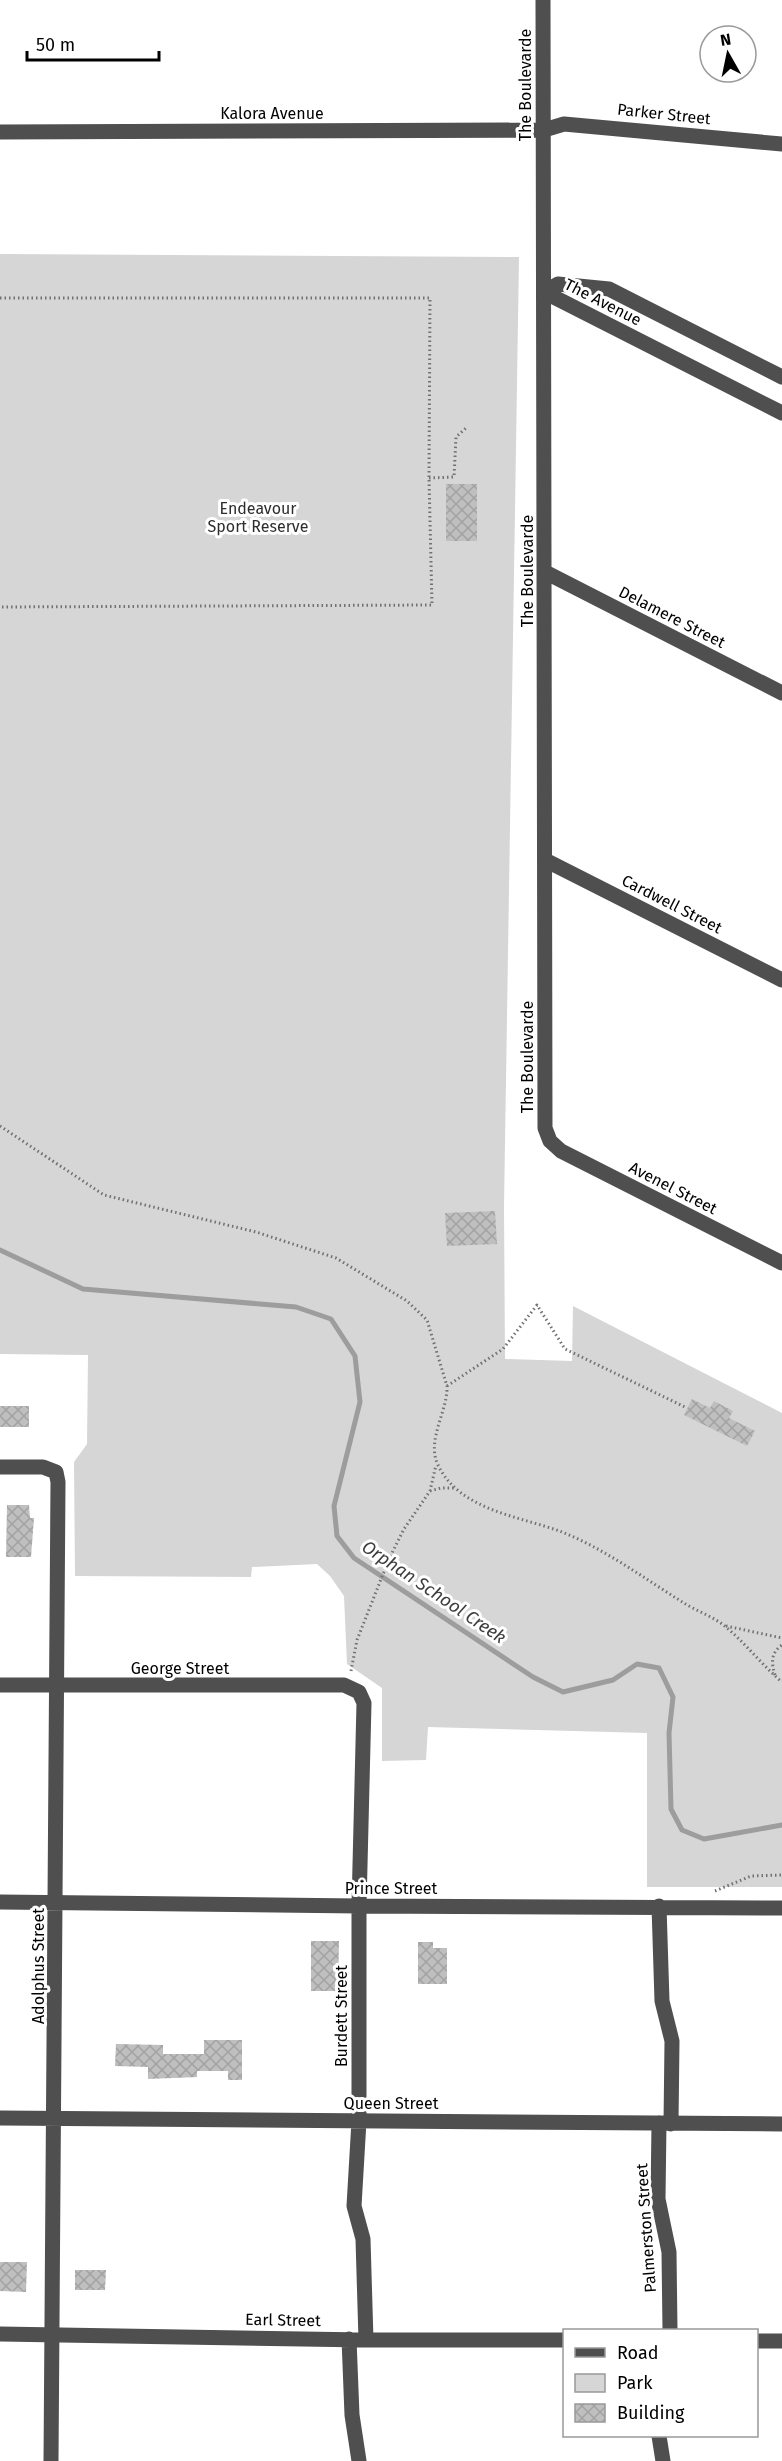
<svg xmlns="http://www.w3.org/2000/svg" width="782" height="2461" viewBox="0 0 782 2461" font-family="'Fira Sans',sans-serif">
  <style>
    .park { fill: #d6d6d6 }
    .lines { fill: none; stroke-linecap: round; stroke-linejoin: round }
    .stream { stroke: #9d9d9d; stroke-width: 5 }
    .building { fill: url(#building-cross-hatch) }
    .path { stroke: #717171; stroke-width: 3; stroke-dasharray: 1.5 3; stroke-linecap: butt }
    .minor { stroke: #4f4f4f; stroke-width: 15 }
    .labels { text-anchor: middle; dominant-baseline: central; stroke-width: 6; stroke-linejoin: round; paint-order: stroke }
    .street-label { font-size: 16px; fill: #000; stroke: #fff }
    .park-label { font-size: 16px; fill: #2d2d2d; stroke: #fff }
    .water-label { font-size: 18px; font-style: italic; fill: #3e3e3e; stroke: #fff }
  </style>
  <defs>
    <pattern id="building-cross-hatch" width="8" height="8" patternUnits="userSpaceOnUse" patternTransform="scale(1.5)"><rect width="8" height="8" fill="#bfbfbf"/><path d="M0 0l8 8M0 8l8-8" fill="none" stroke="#a2a2a2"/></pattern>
  </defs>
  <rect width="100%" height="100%" fill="#fff"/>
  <path class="park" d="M 0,254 L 519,257 L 504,1206 L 505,1359 L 572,1361 L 573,1306 L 782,1413 L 782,1887 L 647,1887 L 647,1733 L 428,1727 L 426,1760 L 382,1761 L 382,1688 L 347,1664 L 344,1596 L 330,1576 L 317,1564 L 252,1567 L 251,1577 L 75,1576 L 74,1462 L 87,1444 L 88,1355 L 0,1354 Z"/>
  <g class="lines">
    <path class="stream" d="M 0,1250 L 83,1289 L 296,1307 L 331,1319 L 355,1356 L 360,1402 L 334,1506 L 337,1536 L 354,1558 L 533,1677 L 563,1692 L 613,1680 L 637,1664 L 659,1668 L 673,1697 L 669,1733 L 671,1809 L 682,1830 L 704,1839 L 782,1825"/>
  </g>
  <path class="building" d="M 446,484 L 477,484 L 477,541 L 446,541 Z
    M 495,1211 L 497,1244 L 447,1246 L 445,1213 Z
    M 692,1399 L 710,1408 L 714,1401 L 733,1411 L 729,1418 L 755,1431 L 747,1446 L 684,1415 Z
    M 0,1406 L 29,1406 L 29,1427 L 0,1427 Z
    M 7,1505 L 29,1505 L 30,1518 L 34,1518 L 31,1557 L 6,1557 Z
    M 311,1941 L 339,1941 L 338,1991 L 311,1991 Z
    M 418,1942 L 433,1942 L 433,1948 L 447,1948 L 447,1984 L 418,1984 Z
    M 204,2040 L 242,2040 L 242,2080 L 228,2080 L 228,2071 L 197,2071 L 197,2077 L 148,2079 L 148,2067 L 115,2066 L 116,2044 L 163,2045 L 163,2054 L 204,2054 Z
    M 0,2262 L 27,2262 L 26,2292 L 0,2291 Z
    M 75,2270 L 106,2270 L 105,2290 L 75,2290 Z"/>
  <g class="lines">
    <path class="path" d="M 0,298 L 430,298 L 429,478 L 432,605 L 0,607
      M 429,478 L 454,477 L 456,437 L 467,427
      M 0,1126 L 104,1195 L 256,1232 L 336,1258 L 407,1301 L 427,1320 L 447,1386 C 448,1411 426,1440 438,1465 C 460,1511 520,1516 562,1532 C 605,1549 645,1579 684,1603 C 698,1612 715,1617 727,1628 C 747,1645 762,1665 782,1682
      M 447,1386 L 503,1349 L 537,1305 L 565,1349 L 687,1408
      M 430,1491 L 441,1488 L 454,1488
      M 726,1626 L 782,1638
      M 351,1671 L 357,1640 L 389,1559 L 404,1529 L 430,1491 L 436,1465
      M 775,1675 C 771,1662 771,1653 782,1645
      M 715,1891 L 751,1876 L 782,1875"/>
    <path class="minor" d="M 543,0 L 545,1128 L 550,1141 L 561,1151 L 782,1263
      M 0,132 L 544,130 L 564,124 L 782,144
      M 544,292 L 782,413
      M 544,292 L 558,284 L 609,289 L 782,377
      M 545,572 L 782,693
      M 545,860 L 782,980
      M 0,1467 L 43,1467 L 56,1472 L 58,1482 L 51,2461
      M 0,1685 L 344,1685 L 359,1692 L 364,1703 L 359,1906 L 359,2121 L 354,2206 L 363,2239 L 366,2340
      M 0,1902 L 359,1906 L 782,1908
      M 659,1906 L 662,2001 L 672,2041 L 671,2124
      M 0,2118 L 782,2124
      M 659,2123 L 658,2199 L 669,2252 L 670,2330
      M 0,2334 L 366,2340 L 564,2340
      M 349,2339 L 352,2415 L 359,2461
      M 756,2341 L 782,2341
      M 659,2436 L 663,2461"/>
  </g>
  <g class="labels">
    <g class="street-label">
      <text transform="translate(525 85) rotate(-90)">The Boulevarde</text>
      <text x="272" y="113">Kalora Avenue</text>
      <text transform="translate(664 114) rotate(6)">Parker Street</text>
      <text transform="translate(603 302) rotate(27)">The Avenue</text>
      <text transform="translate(527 571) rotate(-90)">The Boulevarde</text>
      <text transform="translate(672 617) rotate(27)">Delamere Street</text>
      <text transform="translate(672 904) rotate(27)">Cardwell Street</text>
      <text transform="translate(527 1057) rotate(-90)">The Boulevarde</text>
      <text transform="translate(673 1188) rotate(27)">Avenel Street</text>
      <text x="180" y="1668">George Street</text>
      <text x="391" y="1888">Prince Street</text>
      <text transform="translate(38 1966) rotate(-90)">Adolphus Street</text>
      <text transform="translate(341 2016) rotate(-90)">Burdett Street</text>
      <text x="391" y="2103">Queen Street</text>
      <text transform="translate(646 2228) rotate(-94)">Palmerston Street</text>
      <text transform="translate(283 2320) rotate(1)">Earl Street</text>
    </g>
    <g class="park-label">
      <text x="258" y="508">Endeavour<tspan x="258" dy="18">Sport Reserve</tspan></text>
    </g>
    <g class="water-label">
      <text transform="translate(434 1592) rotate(34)">Orphan School Creek</text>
    </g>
  </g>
  <rect x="563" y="2329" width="195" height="108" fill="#ffffff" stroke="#999999" stroke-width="1.5"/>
  <rect x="575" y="2348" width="30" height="9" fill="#4f4f4f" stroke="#999999" stroke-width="1.5"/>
  <text x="617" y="2359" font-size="18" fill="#000000">Road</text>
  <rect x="575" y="2374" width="30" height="18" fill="#d6d6d6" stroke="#999999" stroke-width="1.5"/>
  <text x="617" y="2389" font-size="18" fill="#000000">Park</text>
  <rect x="575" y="2404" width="30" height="18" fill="url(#building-cross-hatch)" stroke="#999999" stroke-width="1.5"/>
  <text x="617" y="2419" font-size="18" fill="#000000">Building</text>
  <g transform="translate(728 54) rotate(351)"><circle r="28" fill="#ffffff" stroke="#999999" stroke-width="1.5"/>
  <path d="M0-4.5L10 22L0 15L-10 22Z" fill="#000000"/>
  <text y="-9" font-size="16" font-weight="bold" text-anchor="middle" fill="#000000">N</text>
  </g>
  <path d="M27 51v9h132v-9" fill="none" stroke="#000000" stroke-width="3"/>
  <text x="36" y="51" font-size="18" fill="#000000" stroke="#ffffff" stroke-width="4.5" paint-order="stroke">50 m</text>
</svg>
